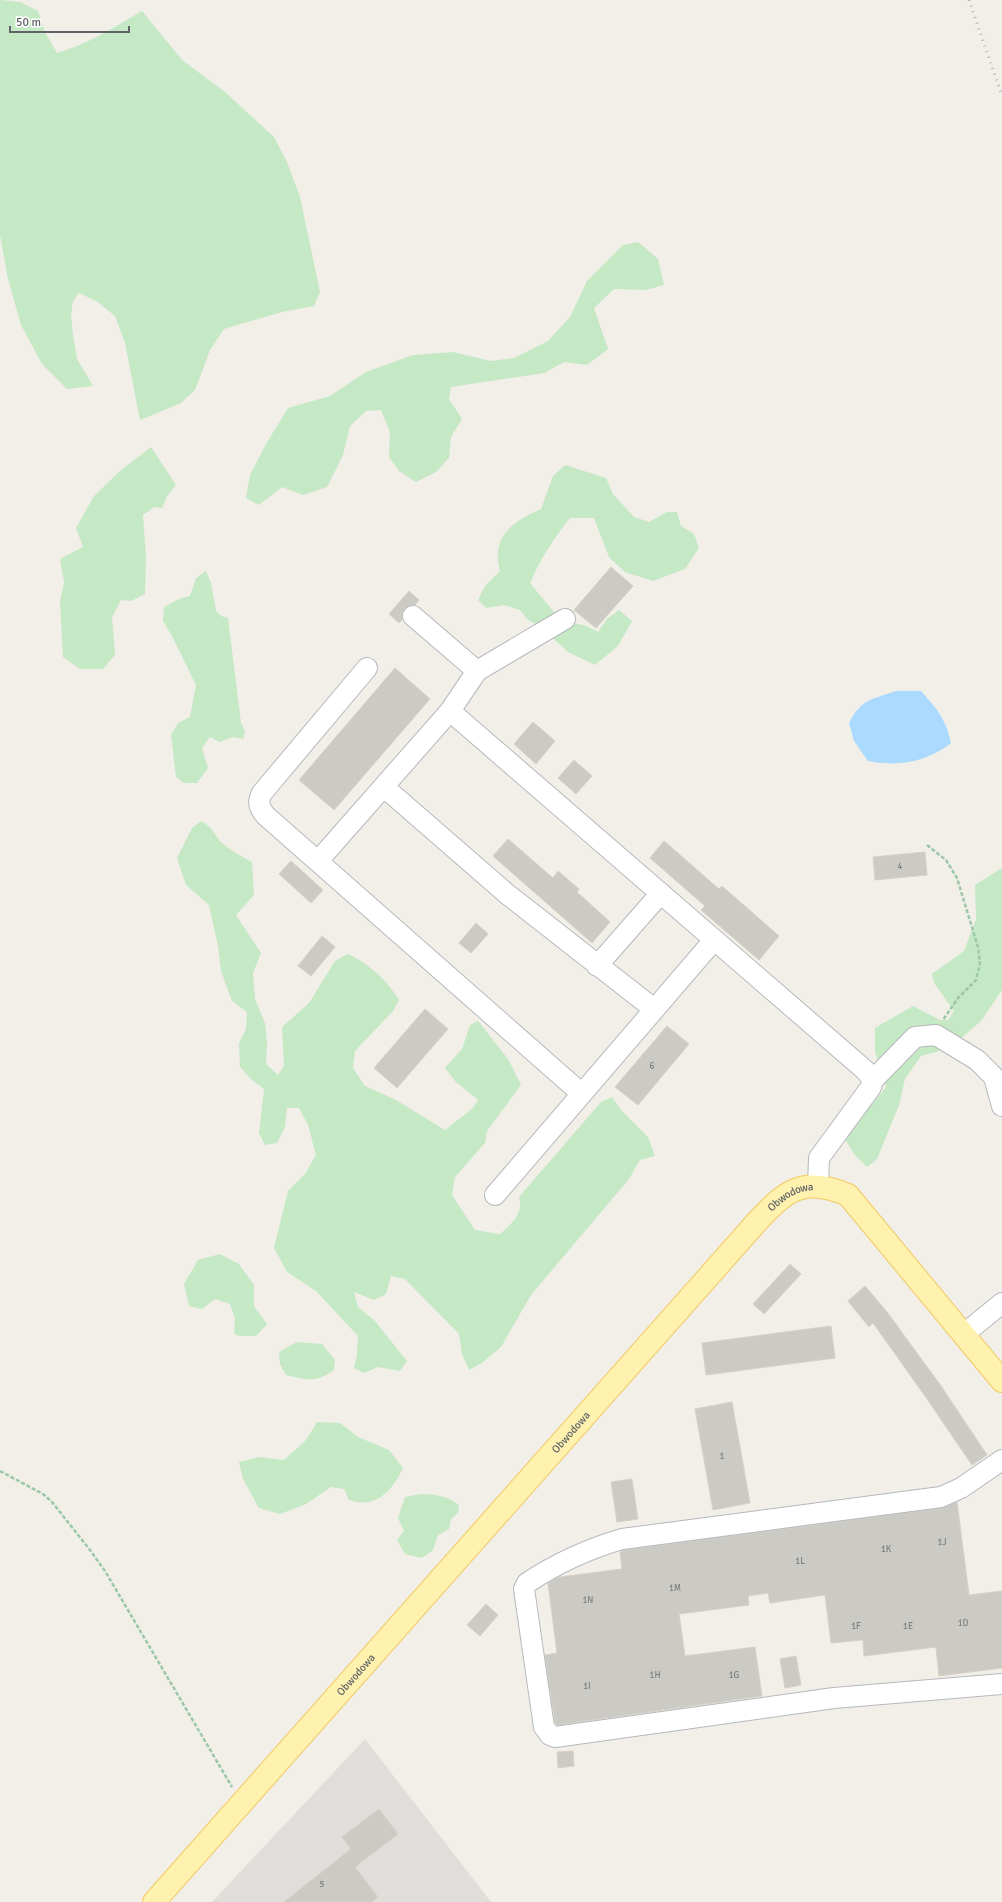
<svg xmlns="http://www.w3.org/2000/svg" width="1002" height="1902" viewBox="0 0 1002 1902" font-family="Signika,sans-serif">
  <style>
    .industrial { fill: #e0deda }
    .green { fill: #c5e8c5 }
    .water { fill: #aadaff }
    .building { fill: #cccac5; stroke: #d6d1c6 }
    .lines { fill: none; stroke-linecap: round; stroke-linejoin: round }
    .minor-casing { stroke: #b5b8bc; stroke-width: 22 }
    .major-casing { stroke: #f2c960; stroke-width: 24 }
    .path { stroke: #9cc7a9; stroke-width: 2.5; stroke-dasharray: 4 2; stroke-linecap: butt }
    .minor { stroke: #fff; stroke-width: 20 }
    .major { stroke: #fff2af; stroke-width: 22 }
    .rail { stroke: #b6b7b8; stroke-width: 3; stroke-dasharray: 1 5; stroke-linecap: butt }
    .labels { text-anchor: middle; dominant-baseline: central; stroke-width: 3; stroke-linejoin: round; paint-order: stroke }
    .number-label { font-size: 9px; fill: #7a7d7f }
    .street-label { font-size: 11px; fill: #5f6368; stroke: #fff }
  </style>
  <rect width="100%" height="100%" fill="#f1efe8"/>
  <path class="industrial" d="M 365,1739 L 491,1902 L 212,1902 Z"/>
  <path class="green" d="M 0,0 L 20,2 L 38,11 L 45,32 L 57,53 C 88,44 115,27 142,11 L 182,60 L 225,92 L 274,137 L 287,162 L 300,197 L 320,292 L 314,306 L 282,312 L 224,329 L 210,350 L 195,390 L 181,403 L 140,420 L 125,343 L 115,316 L 98,302 L 79,293 L 73,301 L 71,315 L 73,335 L 77,359 L 93,386 L 67,389 L 42,364 L 21,325 L 8,279 L 0,235 Z
    M 638,242 L 658,259 L 664,285 L 646,290 L 614,289 L 594,308 L 608,349 L 587,365 L 564,362 L 544,373 L 451,387 L 449,399 L 462,419 L 451,437 L 449,458 L 436,472 L 416,482 L 399,471 L 389,457 L 390,432 L 381,410 L 366,411 L 350,426 L 343,455 L 327,487 L 303,495 L 282,487 L 259,505 L 246,498 L 250,475 L 266,444 L 288,408 L 330,396 L 366,372 L 413,355 L 453,352 L 491,361 L 514,358 L 548,341 L 570,317 L 587,281 L 623,245 Z
    M 151,447 L 176,485 L 167,496 L 162,508 L 154,507 L 143,515 L 146,557 L 145,594 L 131,601 L 121,600 L 112,617 L 115,655 L 103,669 L 80,669 L 63,657 L 60,602 L 64,582 L 60,559 L 83,547 L 76,528 L 94,496 L 120,471 Z
    M 565,465 L 606,478 L 613,494 L 634,517 L 649,522 L 667,512 L 677,512 L 681,526 L 694,534 L 699,548 L 685,569 L 653,581 L 625,572 L 609,557 L 594,518 L 570,518 C 554,538 541,558 530,583 L 553,611 L 561,626 C 574,621 587,625 598,632 L 607,619 L 619,610 L 632,621 L 618,646 L 595,665 L 568,652 L 540,626 L 528,620 L 520,610 L 504,605 L 486,608 L 478,600 L 485,586 L 500,571 C 491,536 512,522 541,509 L 553,476 Z
    M 206,571 L 211,583 L 216,611 L 221,616 L 228,618 L 241,723 L 245,731 L 243,739 L 232,737 L 220,742 L 210,737 L 202,748 L 208,768 L 197,783 L 184,783 L 176,777 L 171,735 L 178,723 L 190,717 L 196,685 L 173,638 L 163,621 L 164,607 L 179,599 L 190,596 L 196,578 Z
    M 201,821 C 212,827 213,832 220,841 C 229,850 241,856 252,862 L 254,895 L 236,915 L 261,953 L 253,973 L 255,999 L 265,1023 L 267,1042 L 266,1064 L 278,1075 L 284,1066 L 282,1027 L 309,1003 L 335,961 L 348,954 C 368,963 388,981 399,1000 L 393,1011 L 355,1051 L 353,1068 L 365,1086 L 396,1100 L 445,1130 L 473,1108 L 478,1100 L 456,1082 L 445,1068 L 462,1049 L 470,1025 L 478,1021 L 508,1059 L 521,1085 L 487,1131 L 485,1143 L 455,1177 L 452,1195 L 475,1230 L 500,1234 C 511,1224 524,1214 519,1197 L 601,1102 L 612,1097 L 621,1110 L 648,1137 L 655,1156 L 640,1160 L 629,1179 L 531,1295 L 501,1347 L 482,1363 L 469,1370 L 462,1354 L 459,1334 L 405,1279 L 391,1276 L 386,1294 L 374,1300 L 354,1292 L 358,1307 L 374,1320 L 407,1361 L 400,1371 L 378,1367 L 364,1373 L 354,1368 L 357,1354 L 358,1336 L 316,1291 L 287,1272 L 274,1248 L 288,1191 L 305,1174 L 316,1155 L 308,1125 L 299,1108 L 287,1108 L 285,1127 L 277,1143 L 265,1145 L 259,1133 L 264,1089 L 251,1079 L 240,1067 L 239,1043 L 246,1029 L 247,1012 L 232,1001 L 221,971 L 218,946 L 209,905 L 186,885 L 177,858 L 192,828 Z
    M 1002,868 L 1002,990 L 981,1021 L 950,1048 L 921,1056 L 905,1079 L 899,1105 L 877,1159 L 867,1167 L 854,1154 L 840,1131 L 869,1108 L 886,1087 L 875,1051 L 875,1028 L 913,1006 L 940,1020 L 948,1020 L 954,1011 L 934,983 L 932,974 L 964,951 L 976,919 L 975,885 Z
    M 220,1254 L 239,1264 L 254,1285 L 254,1306 L 267,1324 L 256,1336 L 238,1336 L 234,1333 L 235,1318 L 230,1304 L 215,1299 L 202,1309 L 189,1306 L 184,1284 L 198,1260 Z
    M 297,1342 L 322,1344 L 335,1360 L 334,1370 C 316,1383 307,1380 286,1375 L 280,1364 L 279,1352 Z
    M 317,1422 L 340,1423 L 358,1437 L 389,1450 L 403,1468 C 392,1491 376,1509 349,1500 L 344,1489 L 331,1487 L 306,1504 L 280,1514 L 259,1508 L 243,1479 L 239,1462 L 259,1457 L 284,1460 L 306,1440 Z
    M 420,1494 C 433,1494 449,1496 459,1505 L 458,1513 L 451,1519 L 449,1529 L 438,1535 L 433,1550 L 422,1558 L 405,1554 L 397,1540 L 404,1531 L 398,1518 L 405,1497 Z"/>
  <path class="water" d="M 896,691 L 921,691 C 937,709 946,719 951,743 C 927,762 898,767 868,761 L 854,741 L 849,723 C 861,699 873,699 896,691 Z"/>
  <path class="building" d="M 611,567 L 633,586 L 596,628 L 574,610 Z
    M 409,591 L 419,600 L 415,605 L 409,605 L 404,609 L 402,614 L 402,620 L 399,623 L 389,614 Z
    M 395,668 L 430,699 L 334,810 L 299,780 Z
    M 533,722 L 555,741 L 536,764 L 514,744 Z
    M 574,760 L 592,776 L 576,794 L 558,778 Z
    M 508,839 L 553,878 L 558,871 L 579,889 L 577,892 L 610,922 L 592,943 L 493,856 Z
    M 664,841 L 719,889 L 722,886 L 779,936 L 759,960 L 701,910 L 705,906 L 650,858 Z
    M 925,852 L 927,875 L 875,880 L 873,857 Z
    M 291,861 L 323,890 L 311,903 L 279,874 Z
    M 476,923 L 488,934 L 471,953 L 459,943 Z
    M 322,936 L 335,947 L 311,976 L 298,966 Z
    M 425,1009 L 448,1029 L 397,1088 L 374,1068 Z
    M 667,1026 L 689,1044 L 638,1105 L 615,1087 Z
    M 790,1264 L 801,1274 L 764,1314 L 753,1304 Z
    M 865,1286 L 887,1312 L 941,1386 L 987,1455 L 972,1465 L 925,1396 L 873,1323 L 869,1327 L 848,1301 Z
    M 831,1326 L 835,1358 L 706,1375 L 702,1343 Z
    M 732,1402 L 750,1503 L 713,1510 L 695,1409 Z
    M 632,1479 L 638,1519 L 617,1522 L 611,1482 Z
    M 957,1502 L 969,1595 L 1002,1591 L 1002,1668 L 939,1676 L 936,1647 L 864,1656 L 863,1640 L 831,1643 L 825,1595 L 770,1603 L 768,1593 L 748,1596 L 749,1605 L 679,1614 L 685,1656 L 755,1647 L 762,1696 L 557,1725 L 555,1722 L 545,1655 L 557,1653 L 548,1583 L 555,1579 L 560,1577 L 622,1569 L 620,1552 L 624,1550 L 942,1508 Z
    M 486,1604 L 498,1615 L 480,1636 L 467,1625 Z
    M 796,1656 L 801,1685 L 785,1688 L 780,1659 Z
    M 573,1751 L 574,1766 L 558,1768 L 557,1752 Z
    M 379,1809 L 398,1834 L 355,1867 L 378,1897 L 372,1902 L 284,1902 L 351,1849 L 342,1837 Z"/>
  <g class="lines">
    <defs>
      <path id="minor" d="M 413,616 L 477,671
        M 367,668 L 262,793 C 257,802 259,807 265,815 L 582,1094
        M 450,711 L 866,1071 L 873,1080 L 871,1087 L 819,1158 L 818,1186
        M 384,787 L 507,894 L 654,1009
        M 318,861 L 450,711 L 477,671 L 565,619
        M 597,966 L 661,893
        M 873,1080 L 915,1037 L 936,1035 L 977,1060 L 994,1077 L 1002,1106
        M 495,1195 L 714,940
        M 964,1334 L 1002,1303
        M 1002,1460 L 961,1488 L 941,1497 L 622,1539 C 588,1549 557,1563 527,1583 L 524,1589 L 544,1727 L 550,1735 L 555,1737 L 834,1698 L 1002,1684"/>
      <g id="major">
        <path id="s1" d="M 154,1902 L 755,1224 C 785,1191 803,1175 848,1195 L 1002,1381"/>
      </g>
    </defs>
    <use href="#minor" class="minor-casing"/>
    <use href="#major" class="major-casing"/>
    <path class="path" d="M 927,845 L 946,860 L 957,878 L 978,947 L 980,964 L 976,980 L 958,998 L 943,1020
      M 0,1471 L 43,1494 L 52,1502 L 90,1550 L 105,1571 L 232,1787"/>
    <use href="#minor" class="minor"/>
    <use href="#major" class="major"/>
    <path class="rail" d="M 969,0 L 1002,96"/>
  </g>
  <g class="labels">
    <g class="number-label">
      <text x="900" y="866">4</text>
      <text x="652" y="1066">6</text>
      <text x="722" y="1456">1</text>
      <text x="942" y="1542">1J</text>
      <text x="886" y="1549">1K</text>
      <text x="800" y="1561">1L</text>
      <text x="675" y="1588">1M</text>
      <text x="588" y="1600">1N</text>
      <text x="963" y="1623">1D</text>
      <text x="856" y="1626">1F</text>
      <text x="908" y="1626">1E</text>
      <text x="655" y="1675">1H</text>
      <text x="734" y="1675">1G</text>
      <text x="587" y="1686">1I</text>
      <text x="322" y="1884">5</text>
    </g>
    <g class="street-label">
      <text stroke="none"><textPath href="#s1" startOffset="952">Obwodowa</textPath></text>
      <text stroke="none"><textPath href="#s1" startOffset="628">Obwodowa</textPath></text>
      <text stroke="none"><textPath href="#s1" startOffset="304">Obwodowa</textPath></text>
    </g>
  </g>
  <path d="M10 26v6h119v-6" fill="none" stroke="#5f6368" stroke-width="2"/>
  <text x="16" y="26" font-size="12" fill="#5f6368" stroke="#ffffff" stroke-width="3" paint-order="stroke">50 m</text>
</svg>
